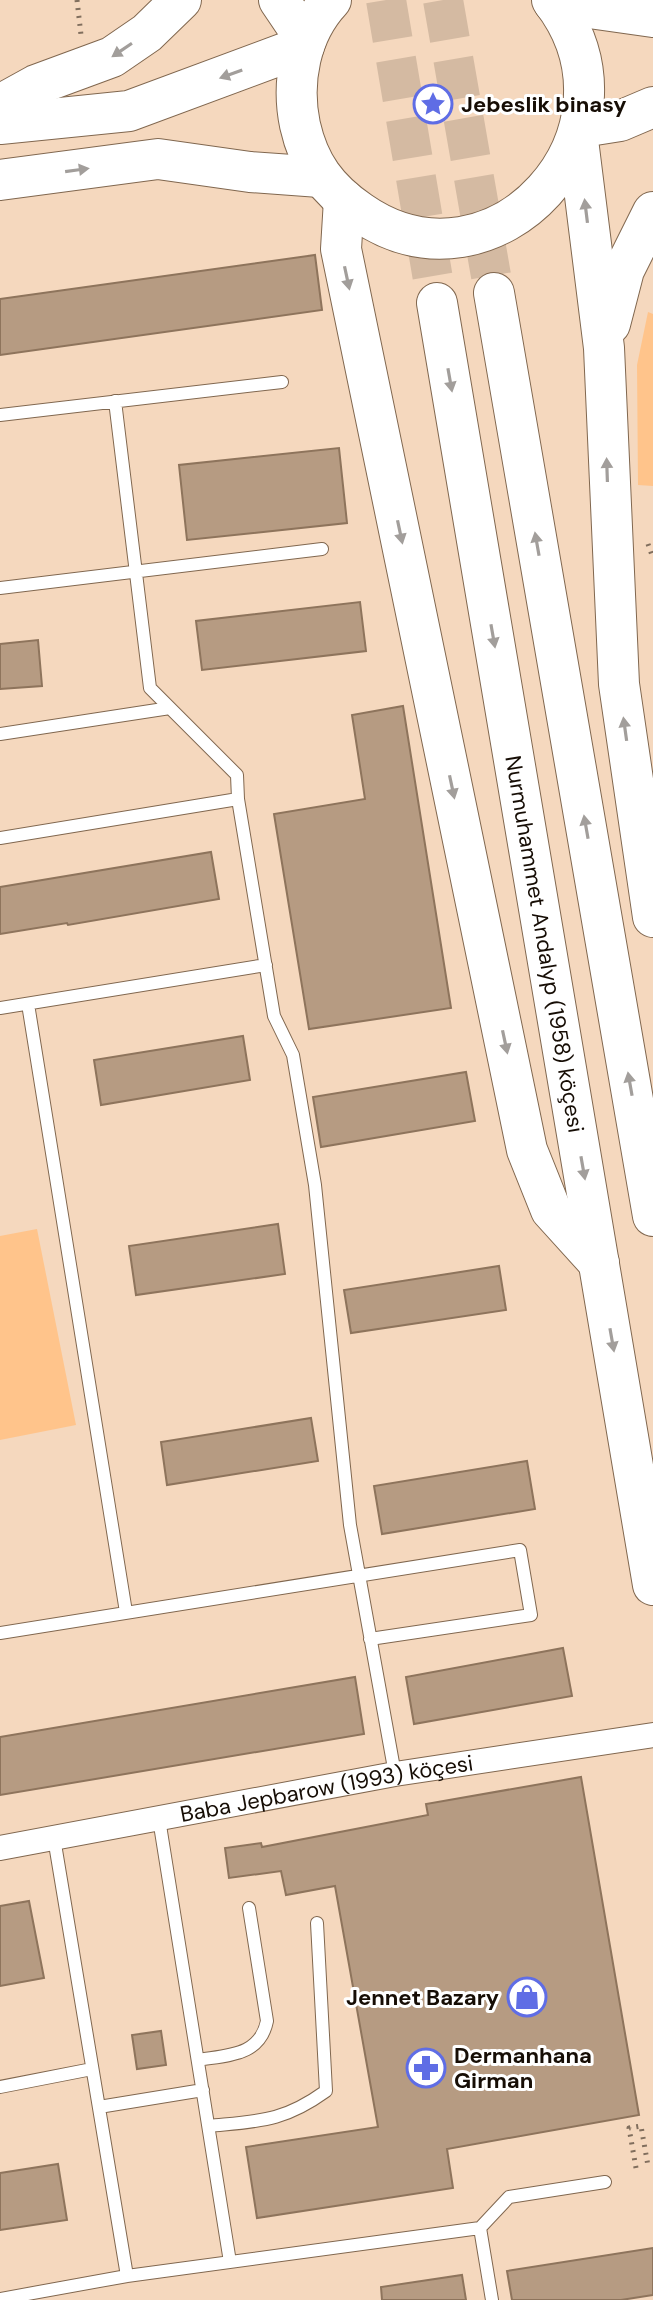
<svg xmlns="http://www.w3.org/2000/svg" width="653" height="2300" viewBox="0 0 653 2300" font-family="'DM Sans',sans-serif">
  <style>
    .green { fill: #ffc48b }
    .building { fill: #b69b82; stroke: #8e745c; stroke-width: 2 }
    .lines { fill: none; stroke-linecap: round; stroke-linejoin: round }
    .primary-tunnel { stroke: #d4baa2; stroke-width: 40; stroke-dasharray: 40 20; stroke-linecap: butt }
    .lane-casing { stroke: #80674f; stroke-width: 14 }
    .street-casing { stroke: #80674f; stroke-width: 26 }
    .primary-casing { stroke: #80674f; stroke-width: 42 }
    .path { stroke: #806e5d; stroke-width: 5; stroke-dasharray: 2 6; stroke-linecap: butt }
    .lane { stroke: #fff; stroke-width: 12 }
    .street { stroke: #fff; stroke-width: 24 }
    .primary { stroke: #fff; stroke-width: 40 }
    .oneway { fill: #a29e9b }
    .labels { text-anchor: middle; dominant-baseline: central; stroke-width: 6; stroke-linejoin: round; paint-order: stroke }
    .poi-label { font-size: 22px; font-weight: bold; fill: #160d05; stroke: #fff; text-anchor: start }
    .street-label { font-size: 22px; fill: #160d05; stroke: #fff }
  </style>
  <rect width="100%" height="100%" fill="#f5d8be"/>
  <path class="green" d="M 648,312 L 653,314 L 653,486 L 638,485 L 637,365 Z
    M 37,1229 L 76,1425 L 0,1440 L 0,1236 Z"/>
  <path class="building" d="M 315,255 L 322,310 L 0,355 L 0,299 Z
    M 339,448 L 347,523 L 187,540 L 179,465 Z
    M 360,602 L 366,651 L 202,670 L 196,621 Z
    M 38,640 L 42,686 L 0,689 L 0,644 Z
    M 403,706 L 451,1008 L 309,1029 L 274,814 L 365,799 L 352,715 Z
    M 211,852 L 219,899 L 68,925 L 67,923 L 0,934 L 0,887 Z
    M 243,1036 L 250,1080 L 101,1105 L 94,1060 Z
    M 466,1072 L 475,1121 L 321,1147 L 313,1097 Z
    M 278,1224 L 285,1274 L 136,1295 L 129,1246 Z
    M 499,1266 L 506,1310 L 351,1333 L 344,1290 Z
    M 311,1418 L 318,1461 L 167,1485 L 161,1442 Z
    M 527,1461 L 535,1509 L 382,1534 L 374,1486 Z
    M 563,1648 L 572,1696 L 414,1724 L 406,1677 Z
    M 355,1677 L 364,1734 L 0,1795 L 0,1737 Z
    M 581,1777 L 639,2115 L 447,2149 L 453,2188 L 257,2218 L 246,2147 L 378,2127 L 335,1886 L 286,1895 L 281,1871 L 229,1878 L 225,1848 L 261,1843 L 262,1847 L 428,1815 L 426,1804 Z
    M 29,1901 L 44,1978 L 0,1986 L 0,1906 Z
    M 161,2031 L 166,2065 L 137,2069 L 132,2035 Z
    M 58,2164 L 67,2220 L 0,2230 L 0,2173 Z
    M 653,2248 L 653,2295 L 621,2300 L 512,2300 L 507,2271 Z
    M 462,2275 L 466,2300 L 382,2300 L 381,2287 Z"/>
  <g class="lines">
    <path class="primary-tunnel" d="M 386,0 L 437,303
      M 443,0 L 494,293"/>
    <defs>
      <path id="lane" d="M 115,401 L 150,688 L 237,775 L 238,799 L 274,1016 L 293,1055 L 315,1185 L 350,1525 L 395,1774
        M 0,415 L 282,382
        M 0,588 L 322,549
        M 0,734 L 170,708
        M 0,838 L 238,799
        M 28,1004 L 126,1612
        M 0,1008 L 266,965
        M 0,1633 L 520,1550 L 531,1615 L 370,1639
        M 159,1819 L 230,2262
        M 54,1838 L 127,2276
        M 198,2060 C 228,2055 260,2056 267,2021 L 249,1908
        M 0,2087 L 92,2069
        M 99,2107 L 203,2090
        M 209,2126 C 259,2121 283,2122 326,2091 L 317,1923
        M 480,2228 L 492,2300
        M 0,2299 L 127,2276 L 480,2228 L 509,2197 L 605,2182"/>
      <g id="street">
        <path id="s1" d="M 0,1848 L 395,1774 L 653,1735"/>
      </g>
      <g id="primary">
        <path d="M 279,0 L 306,40"/>
        <path d="M 331,0 C 300,33 291,82 300,125 C 309,165 327,189 360,212 C 495,306 653,131 552,0"/>
        <path d="M 554,3 L 653,17"/>
        <path d="M 0,105 L 36,85 L 112,57 L 147,33 L 181,0"/>
        <path d="M 0,124 L 129,111 L 304,46"/>
        <path d="M 582,127 L 620,121 L 653,107"/>
        <path d="M 578,140 L 604,348 L 619,684 L 653,917"/>
        <path d="M 0,180 L 158,159 L 250,172 L 320,177"/>
        <path d="M 344,200 L 341,249 L 527,1150 L 551,1210 L 599,1263"/>
        <path d="M 494,293 L 653,1216"/>
        <path id="s2" d="M 437,303 L 653,1585"/>
        <path d="M 610,324 L 624,270 L 653,212"/>
      </g>
    </defs>
    <use href="#lane" class="lane-casing"/>
    <use href="#street" class="street-casing"/>
    <use href="#primary" class="primary-casing"/>
    <path class="path" d="M 77,0 L 81,35
      M 648,544 L 653,558
      M 636,2168 L 629,2128 L 641,2126 L 648,2166"/>
    <use href="#lane" class="lane"/>
    <use href="#street" class="street"/>
    <use href="#primary" class="primary"/>
  </g>
  <defs><path id="oneway-solid" d="M-6-.8H1V-3.2L6.5 0L1 3.2V.8H-6Z" transform="scale(2)"/></defs>
  <g class="oneway">
    <use href="#oneway-solid" transform="translate(122 50) rotate(146)"/>
    <use href="#oneway-solid" transform="translate(231 74) rotate(160)"/>
    <use href="#oneway-solid" transform="translate(77 170) rotate(-8)"/>
    <use href="#oneway-solid" transform="translate(586 211) rotate(-97)"/>
    <use href="#oneway-solid" transform="translate(347 278) rotate(78)"/>
    <use href="#oneway-solid" transform="translate(450 380) rotate(80)"/>
    <use href="#oneway-solid" transform="translate(607 470) rotate(-92)"/>
    <use href="#oneway-solid" transform="translate(400 532) rotate(78)"/>
    <use href="#oneway-solid" transform="translate(537 544) rotate(-100)"/>
    <use href="#oneway-solid" transform="translate(493 636) rotate(80)"/>
    <use href="#oneway-solid" transform="translate(625 729) rotate(-98)"/>
    <use href="#oneway-solid" transform="translate(452 787) rotate(78)"/>
    <use href="#oneway-solid" transform="translate(586 827) rotate(-100)"/>
    <use href="#oneway-solid" transform="translate(505 1042) rotate(78)"/>
    <use href="#oneway-solid" transform="translate(630 1084) rotate(-100)"/>
    <use href="#oneway-solid" transform="translate(583 1168) rotate(80)"/>
    <use href="#oneway-solid" transform="translate(612 1340) rotate(80)"/>
  </g>
  <defs>
    <symbol id="sight-ring" viewBox="-11 -11 22 22"><circle r="9.5" fill="#fff" stroke="#5f6de5" stroke-width="1.5"/><path d="M0-6L1.8-2.2L6-1.7L2.9 1.2L3.7 5.4L0 3.3L-3.7 5.4L-2.9 1.2L-6-1.7L-1.8-2.2Z" fill="#5f6de5"/></symbol>
    <symbol id="shop-ring" viewBox="-11 -11 22 22"><circle r="9.5" fill="#fff" stroke="#5f6de5" stroke-width="1.5"/><path d="M-5-2.5h2.3a2.7 3.5 0 0 1 5.4 0H5L5.5 6h-11ZM-1.5-2.5h3a1.5 2.3 0 0 0-3 0Z" fill="#5f6de5"/></symbol>
    <symbol id="pharmacy-ring" viewBox="-11 -11 22 22"><circle r="9.5" fill="#fff" stroke="#5f6de5" stroke-width="1.5"/><path d="M-2-6h4v4h4v4h-4v4h-4v-4h-4v-4h4Z" fill="#5f6de5"/></symbol>
  </defs>
  <g fill-rule="evenodd">
    <use href="#sight-ring" x="411" y="82" width="44" height="44"/>
    <use href="#shop-ring" x="505" y="1975" width="44" height="44"/>
    <use href="#pharmacy-ring" x="404" y="2046" width="44" height="44"/>
  </g>
  <g class="labels">
    <g class="poi-label">
      <text x="461" y="104">Jebeslik binasy</text>
      <text x="499" y="1997" text-anchor="end">Jennet Bazary</text>
      <text x="454" y="2055">Dermanhana<tspan x="454" dy="25">Girman</tspan></text>
    </g>
    <g class="street-label">
      <text stroke="none"><textPath href="#s2" startOffset="650">Nurmuhammet Andalyp (1958) köçesi</textPath></text>
      <text stroke="none"><textPath href="#s1" startOffset="332">Baba Jepbarow (1993) köçesi</textPath></text>
    </g>
  </g>
</svg>
